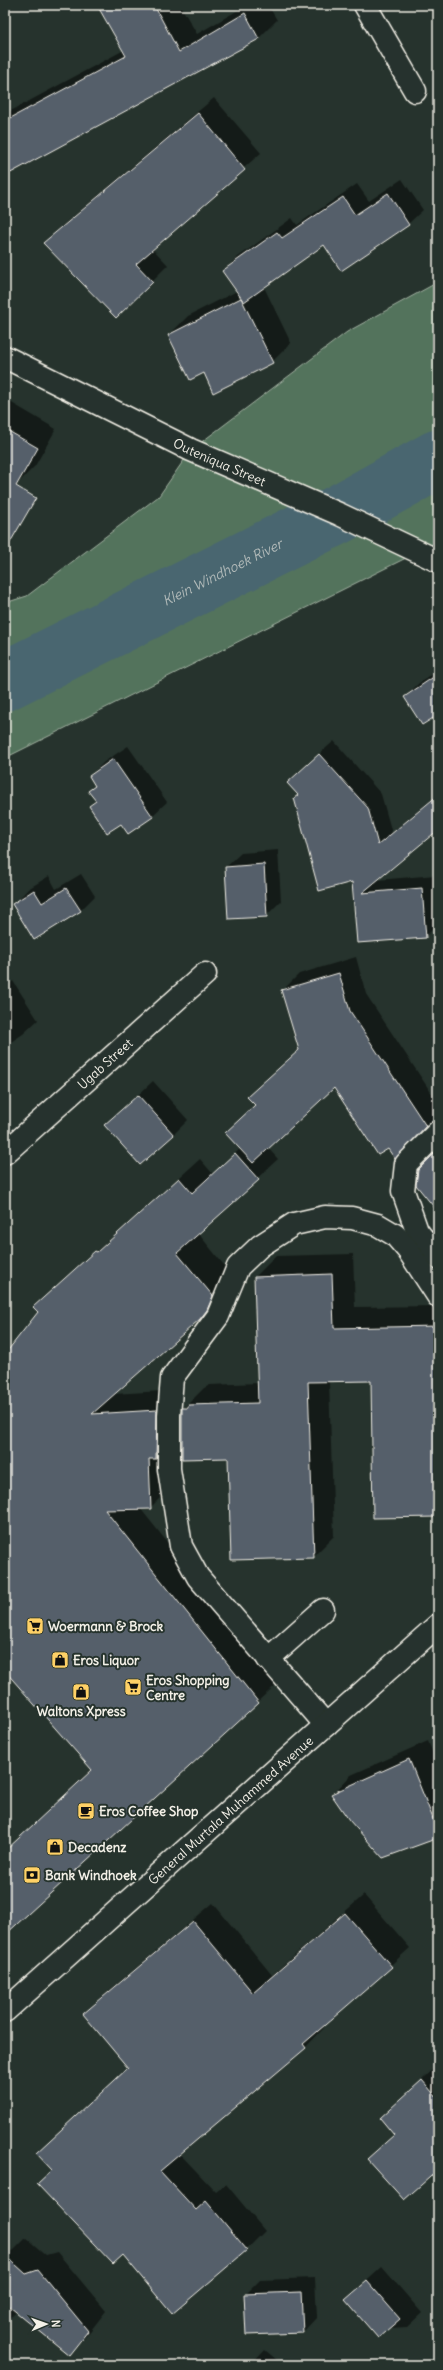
<svg xmlns="http://www.w3.org/2000/svg" width="443" height="2370" viewBox="0 0 443 2370" font-family="Delius,sans-serif">
  <style>
    .green { fill: #52735c; stroke: #a3b2a2 }
    .shadow { fill: #0007 }
    .lines { fill: none; stroke-linecap: round; stroke-linejoin: round }
    .river { stroke: #4a6670; stroke-width: 59 }
    .building { fill: #545e6b; stroke: #f4f1e8 }
    .minor-casing { stroke: #f4f1e8; stroke-width: 25 }
    .minor { stroke: #26332d; stroke-width: 22 }
    .labels { text-anchor: middle; dominant-baseline: central; stroke-width: 4; stroke-linejoin: round; paint-order: stroke }
    .street-label { font-size: 13px; fill: #f4f1e8; stroke: #26332d }
    .poi-label { font-size: 13px; font-weight: bold; fill: #f4f1e8; stroke: #26332d; text-anchor: start }
    .water-label { font-size: 14px; font-style: italic; fill: #b0b9b8; stroke: #26332d }
  </style>
  <rect width="100%" height="100%" fill="#26332d"/>
  <filter id="ink" filterUnits="userSpaceOnUse"><feTurbulence type="fractalNoise" baseFrequency=".025" numOctaves="2"/><feDisplacementMap in="SourceGraphic" scale="8" xChannelSelector="R" yChannelSelector="G"/><feConvolveMatrix kernelMatrix="1 2 1 2 8 2 1 2 1" color-interpolation-filters="sRGB"/></filter>
  <g filter="url(#ink)">
    <path class="green" d="M 438,282 L 438,542 L 5,758 L 5,603 L 27,596 L 159,496 L 191,450 L 347,332 Z"/>
    <path class="shadow" d="M 98,5 L 180,5 L 197,34 L 247,5 L 268,5 L 277,20 L 259,38 L 5,175 L 5,114 L 124,50 Z
      M 432,5 L 438,5 L 438,7 L 433,8 Z
      M 214,98 L 261,153 L 152,248 L 168,265 L 116,317 L 45,243 L 61,227 Z
      M 402,179 L 423,210 L 408,224 L 324,244 L 264,287 L 291,343 L 272,362 L 214,391 L 204,372 L 169,335 L 188,316 L 237,291 L 223,271 L 238,257 L 292,218 L 297,225 L 357,184 L 369,201 Z
      M 5,201 L 11,212 L 5,219 Z
      M 5,399 L 56,429 L 35,466 L 16,485 L 5,481 Z
      M 438,670 L 438,713 L 405,697 L 419,683 Z
      M 334,741 L 381,794 L 392,833 L 438,794 L 438,829 L 377,880 L 436,875 L 438,924 L 425,937 L 358,942 L 353,881 L 299,795 L 302,769 Z
      M 128,746 L 167,802 L 152,816 L 121,822 L 90,806 L 96,800 L 90,791 L 96,785 L 90,776 L 104,762 Z
      M 278,850 L 281,901 L 266,916 L 226,867 L 241,853 Z
      M 81,874 L 95,896 L 80,911 L 14,904 L 28,889 L 49,876 L 56,889 Z
      M 356,957 L 366,994 L 438,1103 L 438,1113 L 412,1141 L 334,1087 L 268,1148 L 278,1159 L 198,1233 L 232,1275 L 211,1306 L 209,1305 L 200,1318 L 114,1394 L 177,1390 L 171,1487 L 150,1508 L 140,1508 L 279,1682 L 5,1934 L 5,1852 L 92,1769 L 5,1670 L 5,1355 L 40,1312 L 35,1307 L 200,1159 L 213,1174 L 241,1148 L 266,1081 L 300,1049 L 282,991 L 299,974 Z
      M 13,981 L 38,1020 L 23,1034 L 5,1046 L 5,986 Z
      M 153,1081 L 188,1120 L 173,1135 L 106,1125 Z
      M 5,1092 L 10,1100 L 5,1105 Z
      M 353,1254 L 355,1307 L 438,1306 L 438,1516 L 372,1380 L 329,1381 L 334,1536 L 313,1557 L 229,1457 L 183,1409 L 204,1388 L 210,1385 L 258,1383 L 255,1277 L 276,1256 Z
      M 428,1741 L 438,1766 L 438,1836 L 333,1794 L 351,1775 Z
      M 364,1895 L 410,1948 L 322,2026 L 324,2028 L 306,2047 L 179,2153 L 216,2192 L 226,2184 L 265,2231 L 247,2249 L 172,2313 L 53,2170 L 129,2068 L 84,2014 L 103,1996 L 213,1903 L 272,1975 Z
      M 438,2065 L 438,2168 L 369,2159 L 395,2134 L 381,2118 Z
      M 26,2238 L 46,2255 L 57,2252 L 106,2311 L 88,2334 L 69,2353 L 17,2311 L 5,2324 L 5,2259 Z
      M 382,2267 L 422,2313 L 407,2327 L 371,2329 L 346,2300 Z
      M 315,2278 L 317,2317 L 303,2332 L 245,2295 L 260,2280 Z
      M 265,2350 L 283,2365 L 251,2365 Z"/>
    <g class="lines">
      <path class="river" id="s1" d="M 5,681 L 339,514 L 438,459"/>
    </g>
    <path class="building" d="M 97,5 L 154,5 L 179,52 L 245,13 L 259,39 L 5,176 L 5,121 L 126,56 Z
      M 198,113 L 245,170 L 136,264 L 153,282 L 116,318 L 43,243 Z
      M 388,193 L 409,225 L 341,271 L 324,245 L 244,302 L 222,271 L 277,232 L 282,238 L 343,197 L 355,215 Z
      M 241,298 L 273,363 L 213,393 L 204,373 L 190,380 L 168,335 Z
      M 5,429 L 38,448 L 16,486 L 36,498 L 5,551 Z
      M 438,674 L 438,715 L 422,725 L 404,697 Z
      M 319,754 L 368,808 L 378,845 L 438,795 L 438,830 L 362,893 L 422,888 L 426,938 L 357,943 L 352,882 L 319,891 L 294,798 L 298,795 L 287,783 Z
      M 113,759 L 153,817 L 128,834 L 121,824 L 107,833 L 89,806 L 96,801 L 88,791 L 95,786 L 89,776 Z
      M 264,864 L 267,917 L 228,919 L 225,867 Z
      M 66,888 L 81,911 L 34,940 L 12,904 L 34,890 L 42,903 Z
      M 339,973 L 350,1011 L 426,1126 L 395,1159 L 388,1149 L 378,1155 L 334,1088 L 253,1163 L 225,1133 L 255,1105 L 247,1097 L 299,1050 L 281,990 Z
      M 138,1095 L 174,1135 L 140,1165 L 104,1125 Z
      M 438,1150 L 438,1212 L 416,1185 L 418,1170 Z
      M 235,1153 L 259,1180 L 177,1253 L 213,1296 L 207,1310 L 200,1319 L 92,1414 L 157,1410 L 156,1459 L 149,1459 L 151,1509 L 105,1510 L 259,1703 L 5,1935 L 5,1851 L 92,1770 L 5,1671 L 5,1354 L 38,1312 L 33,1307 L 95,1251 L 97,1252 L 179,1178 L 192,1193 Z
      M 332,1274 L 334,1328 L 438,1326 L 438,1517 L 373,1518 L 371,1381 L 308,1382 L 314,1558 L 231,1560 L 228,1458 L 182,1459 L 182,1408 L 188,1408 L 188,1405 L 258,1403 L 254,1277 Z
      M 409,1759 L 438,1831 L 438,1838 L 383,1858 L 349,1820 L 331,1794 Z
      M 345,1913 L 392,1967 L 303,2044 L 306,2048 L 160,2171 L 196,2210 L 206,2201 L 247,2250 L 172,2314 L 123,2255 L 113,2264 L 37,2184 L 52,2170 L 36,2153 L 128,2068 L 83,2014 L 193,1921 L 253,1993 Z
      M 422,2080 L 438,2099 L 438,2170 L 404,2200 L 367,2159 L 394,2135 L 380,2118 Z
      M 5,2255 L 26,2274 L 38,2270 L 88,2331 L 69,2355 L 5,2303 Z
      M 367,2281 L 400,2319 L 378,2338 L 345,2300 Z
      M 301,2292 L 303,2333 L 246,2335 L 244,2294 Z"/>
    <g class="lines">
      <defs>
        <g id="minor">
          <path d="M 365,5 L 415,91"/>
          <path id="s2" d="M 5,357 L 191,450 L 339,514 L 438,561"/>
          <path d="M 438,1132 L 406,1164 L 403,1191 L 417,1231 L 438,1258"/>
          <path id="s3" d="M 5,1153 L 205,974"/>
          <path d="M 268,1659 L 323,1610"/>
          <path d="M 326,1725 L 198,1577 L 181,1546 L 169,1469 L 169,1415 L 172,1378 L 218,1316 L 238,1267 L 260,1246 L 294,1224 L 325,1217 L 352,1218 L 378,1225 L 395,1235 L 408,1250 L 438,1296"/>
          <path id="s4" d="M 5,2011 L 438,1625"/>
        </g>
      </defs>
      <use href="#minor" class="minor-casing"/>
      <use href="#minor" class="minor"/>
    </g>
  </g>
  <defs>
    <symbol id="supermarket-square" viewBox="-11 -11 22 22"><rect x="-9" y="-9" width="18" height="18" rx="4" fill="#ffd166" stroke="#26332d"/><path d="M-6-5.5h2.5l.6 2H6L4.5 2H-2.5L-4.4-4H-6ZM-1.5 3.2a1.3 1.3 0 1 0 .1 0ZM3 3.2a1.3 1.3 0 1 0 .1 0Z" fill="#111"/></symbol>
    <symbol id="shop-square" viewBox="-11 -11 22 22"><rect x="-9" y="-9" width="18" height="18" rx="4" fill="#ffd166" stroke="#26332d"/><path d="M-5-2.5h2.3a2.7 3.5 0 0 1 5.4 0H5L5.5 6h-11ZM-1.5-2.5h3a1.5 2.3 0 0 0-3 0Z" fill="#111"/></symbol>
    <symbol id="cafe-square" viewBox="-11 -11 22 22"><rect x="-9" y="-9" width="18" height="18" rx="4" fill="#ffd166" stroke="#26332d"/><path d="M-5.5-4.5H6V0H3Q3 3.5 0 3.5H-2.5Q-5.5 3.5-5.5 0ZM3-3.2v2h1.7v-2ZM-6 4.5H4V6H-6Z" fill="#111"/></symbol>
    <symbol id="bank-square" viewBox="-11 -11 22 22"><rect x="-9" y="-9" width="18" height="18" rx="4" fill="#ffd166" stroke="#26332d"/><path d="M-6-4H6V4H-6ZM0-2.3a2.3 2.3 0 1 0 0 4.6a2.3 2.3 0 1 0 0-4.6Z" fill="#111"/></symbol>
  </defs>
  <g fill-rule="evenodd">
    <use href="#supermarket-square" x="25" y="1616" width="20" height="20"/>
    <use href="#shop-square" x="50" y="1650" width="20" height="20"/>
    <use href="#supermarket-square" x="123" y="1677" width="20" height="20"/>
    <use href="#shop-square" x="71" y="1682" width="20" height="20"/>
    <use href="#cafe-square" x="76" y="1801" width="20" height="20"/>
    <use href="#shop-square" x="45" y="1837" width="20" height="20"/>
    <use href="#bank-square" x="22" y="1865" width="20" height="20"/>
  </g>
  <g class="labels">
    <g class="street-label">
      <text stroke="none"><textPath href="#s2" startOffset="239">Outeniqua Street</textPath></text>
      <text stroke="none"><textPath href="#s3" startOffset="134">Ugab Street</textPath></text>
      <text stroke="none"><textPath href="#s4" startOffset="302">General Murtala Muhammed Avenue</textPath></text>
    </g>
    <g class="poi-label">
      <text x="48" y="1626">Woermann &amp; Brock</text>
      <text x="73" y="1660">Eros Liquor</text>
      <text x="146" y="1680">Eros Shopping<tspan x="146" dy="15">Centre</tspan></text>
      <text x="81" y="1711" text-anchor="middle">Waltons Xpress</text>
      <text x="99" y="1811">Eros Coffee Shop</text>
      <text x="68" y="1847">Decadenz</text>
      <text x="45" y="1875">Bank Windhoek</text>
    </g>
    <g class="water-label">
      <text stroke="none"><textPath href="#s1" startOffset="243">Klein Windhoek River</textPath></text>
    </g>
  </g>
  <rect width="443" height="2370" fill="none" stroke="#26332d" stroke-width="20"/>
  <rect x="10" y="10" width="423" height="2350" fill="none" stroke="#f4f1e8" stroke-width="1.5" filter="url(#ink)"/>
  <g transform="translate(46 2324) rotate(88)" stroke="#26332d" stroke-width="3" paint-order="stroke">
  <path d="M0-3L7 15L0 10L-7 15Z" fill="#f4f1e8"/>
  <text y="-6" font-size="11" font-weight="bold" text-anchor="middle" fill="#f4f1e8">N</text>
  </g>
</svg>
